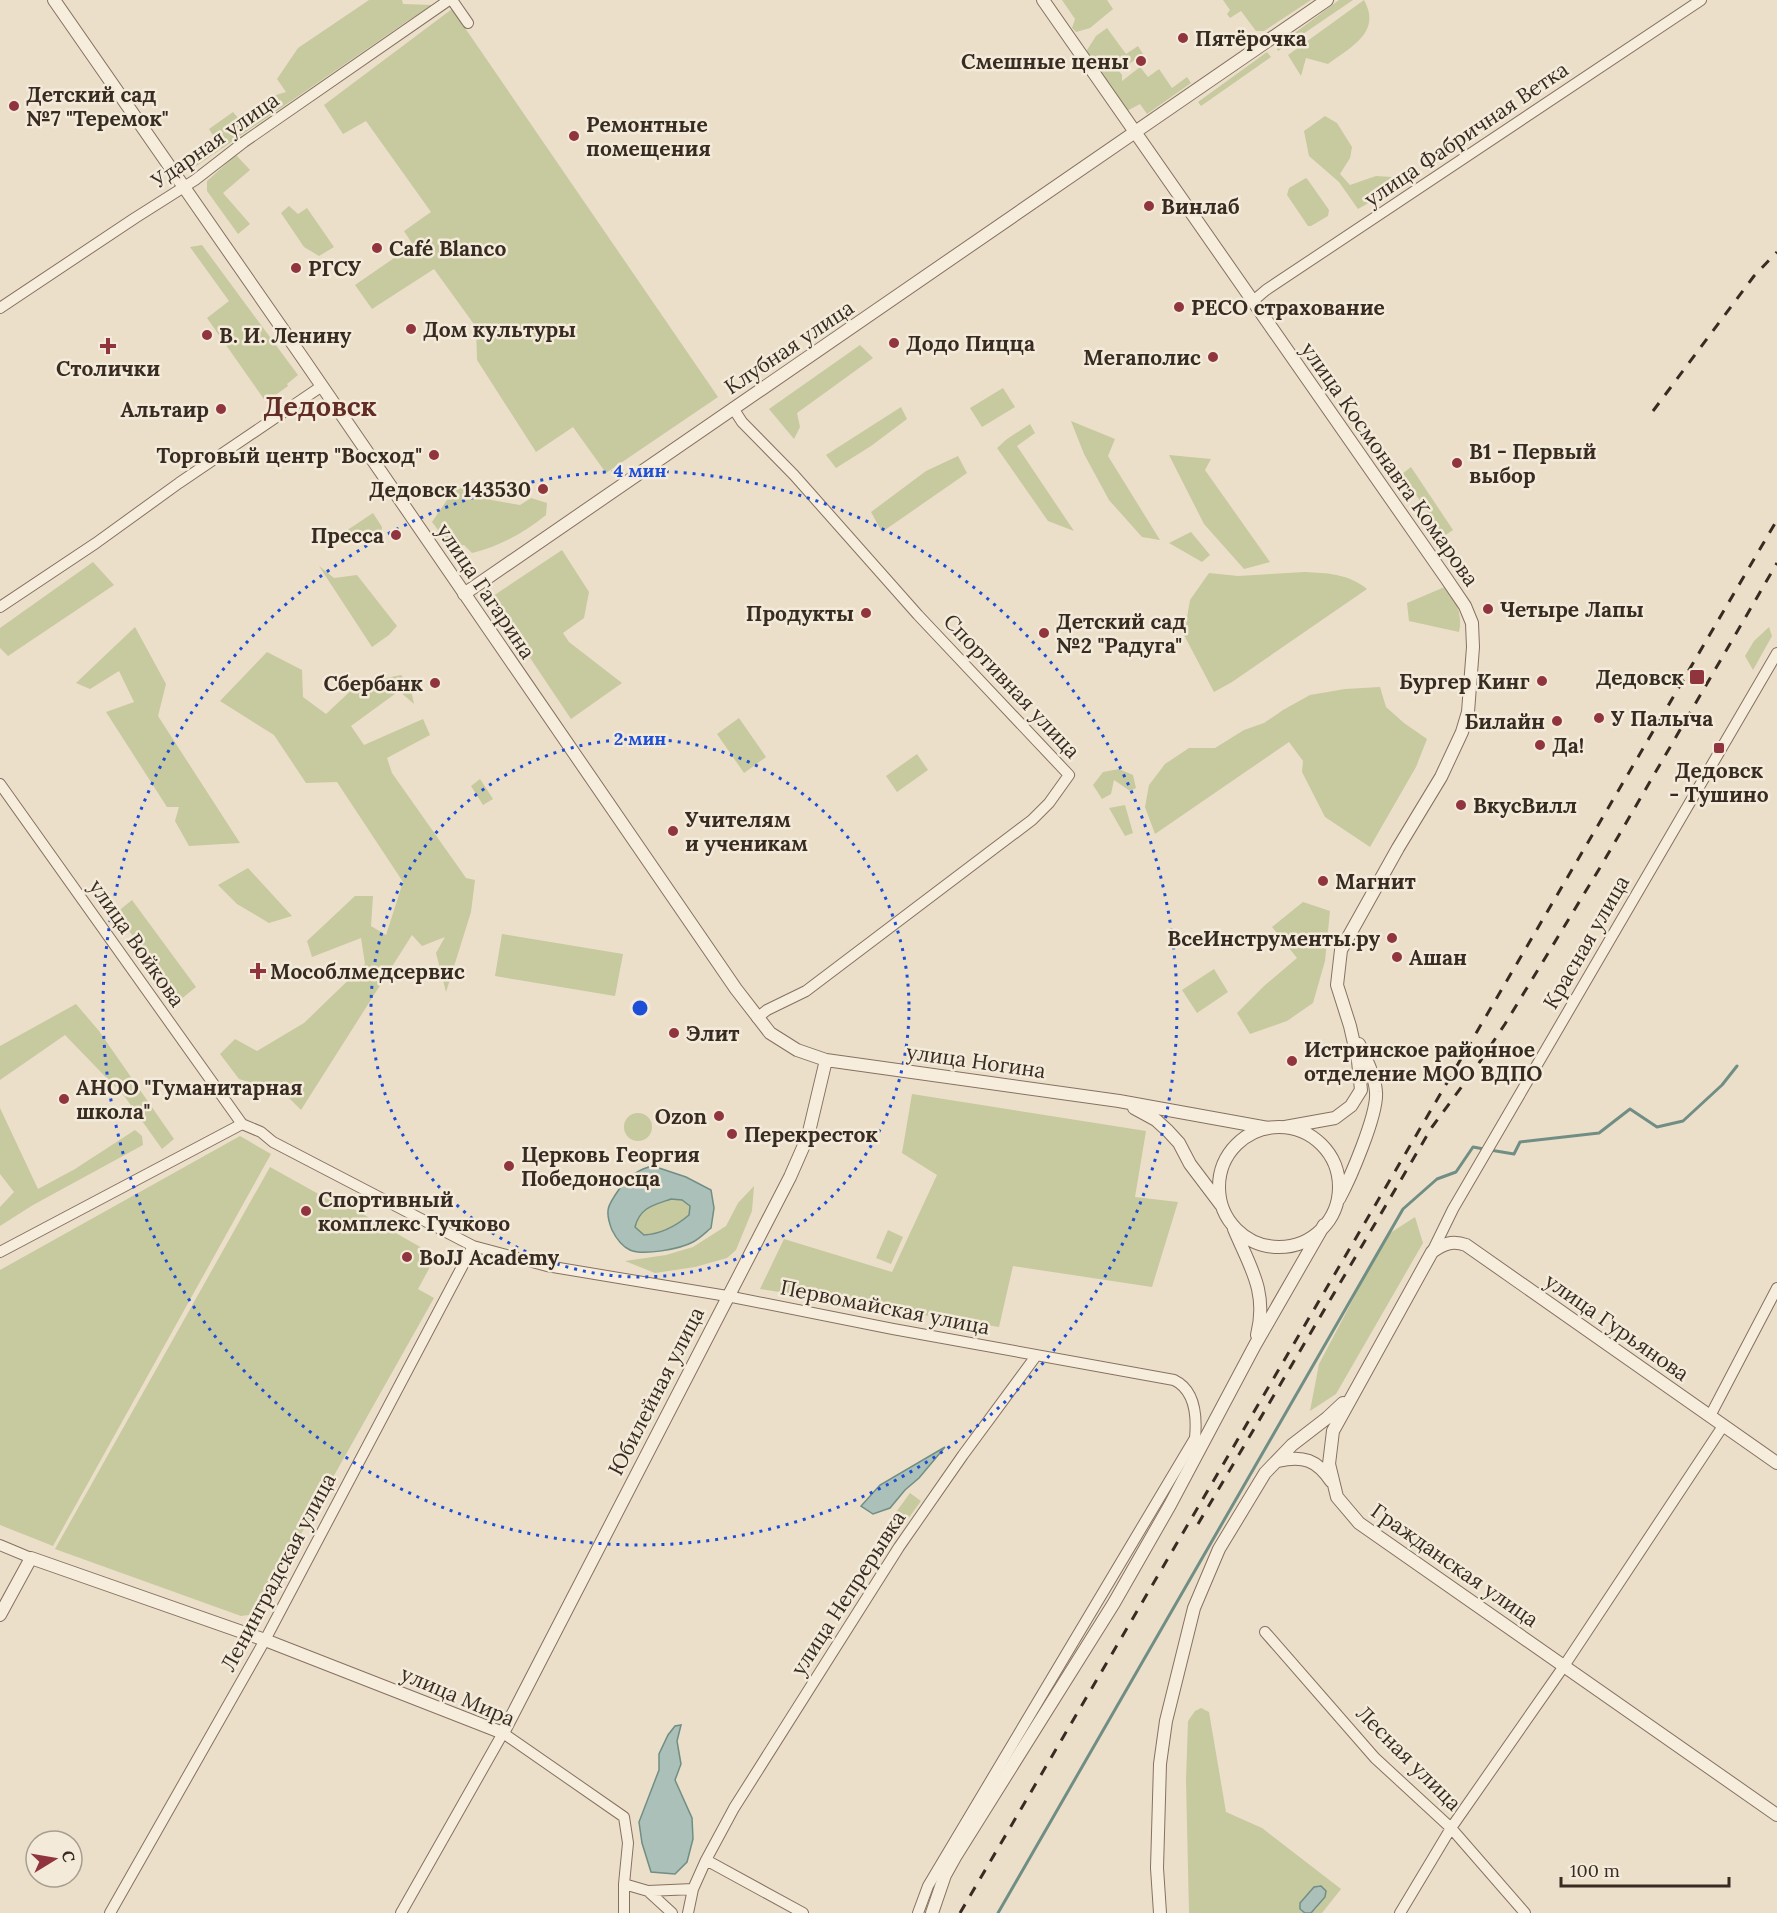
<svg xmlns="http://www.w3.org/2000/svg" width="1777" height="1913" viewBox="0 0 1777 1913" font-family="Lora,serif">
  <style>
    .green { fill: #c7c99f }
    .water { fill: #aac0b8; stroke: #718e85; stroke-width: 1.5; fill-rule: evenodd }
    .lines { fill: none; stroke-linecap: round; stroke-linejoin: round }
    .stream { stroke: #718e85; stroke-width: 3 }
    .minor-casing { stroke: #867160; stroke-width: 12 }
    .tertiary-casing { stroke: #867160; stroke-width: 14 }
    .minor { stroke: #f6eddd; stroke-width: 10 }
    .tertiary { stroke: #f6eddd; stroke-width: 12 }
    .rail { stroke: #382b22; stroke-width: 3; stroke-dasharray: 10 10; stroke-linecap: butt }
    .ring { fill: none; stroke: #1d4ed8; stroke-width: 3; stroke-dasharray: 3 6 }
    .poi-dot { fill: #90353d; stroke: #f3ead9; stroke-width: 2 }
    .labels { text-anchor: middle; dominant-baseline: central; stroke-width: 5; stroke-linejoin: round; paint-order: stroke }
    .poi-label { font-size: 21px; font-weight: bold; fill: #382b22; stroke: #f3ead9; text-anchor: start }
    .street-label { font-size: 21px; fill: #382b22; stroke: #f3ead9 }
    .district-label { font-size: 27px; font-weight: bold; fill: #612d25; stroke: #f3ead9 }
    .centre { fill: #1d4ed8; stroke: #f3ead9; stroke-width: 3 }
    .ring-label { font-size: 18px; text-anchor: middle; font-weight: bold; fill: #1d4ed8; stroke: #f3ead9; stroke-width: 5; stroke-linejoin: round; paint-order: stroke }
  </style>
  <rect width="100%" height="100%" fill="#ebdfca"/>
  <path class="green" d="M 369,0 L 402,0 L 403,4 L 433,5 L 406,22 L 192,169 L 189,163 L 190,158 L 216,140 L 209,129 L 233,112 L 240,120 L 276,95 L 286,92 L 277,79 L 298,48 Z
    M 1062,0 L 1107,0 L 1113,9 L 1090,28 L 1076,32 L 1072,28 L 1075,19 Z
    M 1223,0 L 1311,0 L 1264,31 L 1256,31 L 1241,11 L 1230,18 L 1227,14 L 1230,10 Z
    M 1339,0 L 1353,0 L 1278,51 L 1276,47 Z
    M 1364,0 C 1382,32 1351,47 1328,64 L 1306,58 L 1301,76 L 1288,55 Z
    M 452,9 L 718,397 L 606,473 L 573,427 L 536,452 L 477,360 L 476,327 L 434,269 L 372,309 L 355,285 L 413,245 L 404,231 L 431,212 L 366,121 L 343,134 L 324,105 Z
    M 1107,28 L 1126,54 L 1138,46 L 1143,54 L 1119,71 L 1122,75 L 1122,81 L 1140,67 L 1148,77 L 1159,69 L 1172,88 L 1187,77 L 1191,83 L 1147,114 L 1140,104 L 1127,111 L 1088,54 L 1087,50 L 1096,36 Z
    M 1267,52 L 1271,57 L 1201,106 L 1198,102 Z
    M 1325,116 L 1337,123 L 1352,147 L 1350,158 L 1340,174 L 1350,185 L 1376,176 L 1392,177 L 1372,201 L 1358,209 L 1339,182 L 1309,156 L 1304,131 Z
    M 236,155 L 250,170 L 223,193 L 250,224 L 238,234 L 207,191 L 207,181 Z
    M 1306,178 L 1308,180 L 1329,210 L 1328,216 L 1311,226 L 1308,226 L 1287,195 L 1289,188 Z
    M 289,206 L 298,214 L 307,208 L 334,247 L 319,256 L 304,247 L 281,213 Z
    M 202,245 L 298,375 L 287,384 L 288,386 L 266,402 L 207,318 L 229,301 L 190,247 Z
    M 860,345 L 873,358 L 797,413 L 800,427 L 794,439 L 769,409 Z
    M 1003,388 L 1015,407 L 982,427 L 970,408 Z
    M 901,407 L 907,419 L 871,446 L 836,468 L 826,455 Z
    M 1071,421 L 1115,439 L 1108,456 L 1160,540 L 1142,537 L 1109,500 L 1084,454 Z
    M 1030,424 L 1035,433 L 1017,446 L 1074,531 L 1048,521 L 997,448 L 1007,439 Z
    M 1169,455 L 1211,459 L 1205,470 L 1270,562 L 1244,569 L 1204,524 Z
    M 958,456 L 967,473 L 882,532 L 871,512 L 926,471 Z
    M 1411,467 L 1453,530 L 1444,536 L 1402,474 Z
    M 471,485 L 491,500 L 520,505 L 531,498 L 547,503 L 546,515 C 524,533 500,546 472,553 L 464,545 L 451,547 L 432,522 L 453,491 Z
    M 373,513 L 382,527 L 381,536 L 364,531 L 343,533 Z
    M 1191,532 L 1210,555 L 1202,562 L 1169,543 Z
    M 562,550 L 589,592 L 584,618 L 563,633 L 569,642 L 622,683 L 571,719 L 490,598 Z
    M 93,562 L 114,585 L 8,656 L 0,648 L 0,628 Z
    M 319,566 L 334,578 L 357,575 L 397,626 L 389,635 L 372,647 Z
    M 1305,572 C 1327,573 1349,574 1367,589 L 1232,682 L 1214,692 L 1184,635 L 1190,600 L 1209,573 L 1238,576 Z
    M 1447,586 C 1456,601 1463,615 1459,632 L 1409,621 L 1407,603 Z
    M 135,627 L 166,684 L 158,716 L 240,843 L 189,846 L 175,821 L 179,807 L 167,807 L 106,712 L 134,702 L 119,671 L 90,689 L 76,683 Z
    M 1769,627 L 1772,636 L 1753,670 L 1745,656 L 1754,641 Z
    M 267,652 L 302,670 L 303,697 L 326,714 L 358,684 L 401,675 L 410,686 L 414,704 L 399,691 L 351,726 L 364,745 L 423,719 L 430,735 L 387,758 L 392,773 L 466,878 L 475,880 L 471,912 L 446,992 L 436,953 L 445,937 L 422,946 L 412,935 L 301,1110 L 285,1094 L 239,1079 L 220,1054 L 235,1039 L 257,1051 L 304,1023 L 365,964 L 361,938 L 312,957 L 307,941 L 355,896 L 373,896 L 371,926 L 386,935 L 403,882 L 337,782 L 306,783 L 274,735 L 220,701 Z
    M 1380,687 L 1386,707 L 1404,723 L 1427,739 L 1416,767 L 1370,847 L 1325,817 L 1302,772 L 1303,761 L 1289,742 L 1155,834 L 1145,807 L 1149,785 L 1165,764 L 1189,748 L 1215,748 L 1244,730 L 1264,723 L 1283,710 L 1310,695 L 1345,689 Z
    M 739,718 L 766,757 L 744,773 L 717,734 Z
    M 917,754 L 928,770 L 897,792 L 886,776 Z
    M 1119,769 L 1133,775 L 1136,788 L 1130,791 L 1114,780 L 1111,794 L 1102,799 L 1093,785 L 1103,772 Z
    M 480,779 L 493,799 L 483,805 L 471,786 Z
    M 1125,805 L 1133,833 L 1125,836 L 1109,808 Z
    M 248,868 L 292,916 L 269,923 L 237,904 L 218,885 Z
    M 132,900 L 196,987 L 180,1000 L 116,913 Z
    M 1303,902 L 1330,911 L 1325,961 L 1313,1003 L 1287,1021 L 1250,1034 L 1237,1013 L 1264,986 L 1297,958 L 1272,927 Z
    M 502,934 L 623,954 L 615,996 L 495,976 Z
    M 1214,969 L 1228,992 L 1197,1013 L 1182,990 Z
    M 76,1004 L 99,1031 L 174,1139 L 162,1149 L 125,1097 L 65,1035 L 0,1080 L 0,1046 Z
    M 912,1094 L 1146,1131 L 1135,1197 L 1178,1202 L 1152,1287 L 1013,1266 L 999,1327 L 760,1289 L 784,1239 L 892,1272 L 937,1175 L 902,1153 Z
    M 0,1108 L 38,1189 L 75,1169 L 135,1130 L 142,1136 L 143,1145 L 33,1205 L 0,1226 L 0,1207 L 14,1192 L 0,1174 Z
    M624 1127a14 14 0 1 1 28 0a14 14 0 1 1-28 0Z
    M 240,1136 L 271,1154 L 53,1546 L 0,1525 L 0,1270 Z
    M 270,1167 L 331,1201 L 333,1197 L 436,1256 L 418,1289 L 434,1298 L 256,1614 L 241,1616 L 55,1549 Z
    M 754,1186 L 752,1211 L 736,1250 L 727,1258 L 695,1267 L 655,1273 L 625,1261 L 666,1255 L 693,1247 L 726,1226 L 738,1203 Z
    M 671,1199 L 682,1200 L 690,1206 L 689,1215 C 676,1226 661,1234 644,1236 L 635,1227 C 641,1207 653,1206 671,1199 Z
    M 1415,1217 L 1423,1243 L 1336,1394 L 1310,1411 L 1319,1364 L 1387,1235 Z
    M 888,1230 L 903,1237 L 891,1264 L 876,1258 Z
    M 910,1493 L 921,1501 L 897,1534 L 886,1526 Z
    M 1201,1708 L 1209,1712 L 1226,1812 L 1262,1828 L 1341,1889 L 1322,1913 L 1311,1913 L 1318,1907 L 1300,1909 L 1305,1913 L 1189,1913 L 1186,1780 L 1188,1721 L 1195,1711 Z"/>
  <path class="water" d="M 653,1166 L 686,1177 L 711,1190 L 714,1208 L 711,1228 C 705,1233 699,1239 693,1242 C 680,1249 643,1256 630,1250 C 621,1246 616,1238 612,1230 C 604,1210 608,1205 620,1188 C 630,1176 638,1169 653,1166 ZM 671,1199 L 682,1200 L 690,1206 L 689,1215 C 676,1226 661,1234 644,1235 L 635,1227 C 640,1207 654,1205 671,1199 Z
    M 945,1447 L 919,1478 L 905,1490 L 890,1508 L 873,1514 L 861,1506 L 880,1485 Z
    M 681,1725 L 677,1741 L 681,1764 L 675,1780 L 692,1818 L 693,1839 L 687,1862 L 675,1874 L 651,1872 L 642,1843 L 639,1822 L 659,1770 L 659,1754 L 668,1735 L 675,1726 Z
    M 1321,1886 L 1326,1891 L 1325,1897 L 1311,1913 L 1305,1913 L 1300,1909 L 1300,1903 L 1314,1887 Z"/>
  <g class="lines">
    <path class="stream" d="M 1490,1150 L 1514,1154 L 1520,1142 L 1599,1133 L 1630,1109 L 1657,1127 L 1683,1121 L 1722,1085 L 1737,1066
      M 998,1913 L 1403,1209 L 1437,1179 L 1456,1172 L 1473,1147 L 1484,1149"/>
    <defs>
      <path id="minor" d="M 452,0 L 468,23
        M 1253,301 L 1266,290 L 1701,0
        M 0,308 L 135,218 L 195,180 L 244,142 L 449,0
        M 733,408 L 742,422 L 794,475 L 918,615 L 1069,775 L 1049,803 L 1032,820 L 806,991 L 767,1010 L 757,1018
        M 0,607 L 96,543 L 179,483 L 322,386
        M 0,784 L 242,1124 L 0,1252
        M 242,1124 L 261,1132 L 273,1142 L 473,1246 L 547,1266 L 727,1296 L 893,1329 L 1174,1380 C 1195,1390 1197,1417 1195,1438 L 928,1886 L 918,1913
        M 1432,1252 L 1453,1209 L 1777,653
        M 1710,1416 L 1777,1288
        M 0,1545 L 31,1558
        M 1265,1632 L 1375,1758 L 1451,1828 L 1525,1913
        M 706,1860 L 734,1808 L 899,1547 L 963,1455 L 1036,1356
        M 648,1891 L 672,1913
        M 110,1913 L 265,1640 L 473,1246
        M 401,1913 L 503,1733 L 624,1817 L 628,1843 L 624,1884 L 648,1891 L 693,1889 L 706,1860 L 803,1913
        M 624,1913 L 624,1884
        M 688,1913 L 693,1889
        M 1400,1913 L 1451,1828 L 1564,1666 L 1723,1426"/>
      <path id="tertiary" d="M 54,0 L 302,357 L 736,989 L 770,1033 L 797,1050 L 826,1060 L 1119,1101 L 1268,1128
        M 1043,0 L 1446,578 L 1465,606 L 1472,623 L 1473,647 L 1468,712 L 1462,732 L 1441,777 L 1398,848 L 1341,950 L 1337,985 L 1350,1026 L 1358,1061 L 1361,1090 L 1351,1106 L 1335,1118 L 1285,1127
        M 464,594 L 1327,0
        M 1134,1108 L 1156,1120 L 1168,1131 L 1179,1143 L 1190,1164 L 1221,1205
        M1219 1187a60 60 0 1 1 120 0a60 60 0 1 1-120 0Z
        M 1339,1199 C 1350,1179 1378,1114 1376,1092 C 1375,1076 1366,1059 1359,1044
        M 1234,1229 C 1250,1267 1268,1292 1257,1335
        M 1278,1461 C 1303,1455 1317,1460 1331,1481
        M 1777,1463 L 1466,1245 C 1452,1240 1443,1244 1432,1252 L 1333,1431 L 1329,1464 L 1337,1497 L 1359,1523 L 1777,1815
        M 0,1615 L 31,1558 L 265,1640 L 503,1733 L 790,1177 L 808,1136 L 826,1060
        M 932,1913 L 945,1875 L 955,1857 L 1114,1603 L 1170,1505 L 1255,1345 L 1324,1225
        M 1160,1913 L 1157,1868 L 1160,1764 L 1166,1721 L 1194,1608 L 1219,1549 L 1265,1473 L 1292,1445 L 1327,1418 L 1343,1403"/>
    </defs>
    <use href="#minor" class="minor-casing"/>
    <use href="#tertiary" class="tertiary-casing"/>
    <use href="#minor" class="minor"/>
    <use href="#tertiary" class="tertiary"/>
    <path class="rail" d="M 1653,411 L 1754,276 L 1777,252
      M 1198,1524 L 1432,1127 L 1477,1066 L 1505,1024 L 1601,866 L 1777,563
      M 960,1913 L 1777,520"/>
  </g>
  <g class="ring">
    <circle cx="640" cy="1008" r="269"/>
    <circle cx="640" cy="1008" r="537"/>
  </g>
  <g class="poi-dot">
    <circle cx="1183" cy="38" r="6"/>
    <circle cx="1141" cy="61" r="6"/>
    <circle cx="14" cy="106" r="6"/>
    <circle cx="574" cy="136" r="6"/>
    <circle cx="1149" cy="206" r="6"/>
    <circle cx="377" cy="248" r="6"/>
    <circle cx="296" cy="268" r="6"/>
    <circle cx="1179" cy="307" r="6"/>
    <circle cx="411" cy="329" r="6"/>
    <circle cx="207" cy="335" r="6"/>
    <circle cx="894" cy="343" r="6"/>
    <path d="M105 337h6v6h6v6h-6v6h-6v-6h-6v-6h6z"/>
    <circle cx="1213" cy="357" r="6"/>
    <circle cx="221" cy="409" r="6"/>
    <circle cx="434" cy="455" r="6"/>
    <circle cx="1457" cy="463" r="6"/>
    <circle cx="543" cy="489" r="6"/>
    <circle cx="396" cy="535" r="6"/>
    <circle cx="1488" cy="609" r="6"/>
    <circle cx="866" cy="613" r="6"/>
    <circle cx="1044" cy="633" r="6"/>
    <rect x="1689" y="669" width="16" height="16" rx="3"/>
    <circle cx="1542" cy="681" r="6"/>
    <circle cx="435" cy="683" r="6"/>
    <circle cx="1599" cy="718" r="6"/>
    <circle cx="1557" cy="721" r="6"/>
    <circle cx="1540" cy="745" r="6"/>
    <rect x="1713" y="742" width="12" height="12" rx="3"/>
    <circle cx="1461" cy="805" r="6"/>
    <circle cx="673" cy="831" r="6"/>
    <circle cx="1323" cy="881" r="6"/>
    <circle cx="1392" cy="938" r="6"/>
    <circle cx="1397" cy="957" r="6"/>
    <path d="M255 962h6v6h6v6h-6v6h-6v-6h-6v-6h6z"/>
    <circle cx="674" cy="1033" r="6"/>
    <circle cx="1292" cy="1061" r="6"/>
    <circle cx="64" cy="1099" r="6"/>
    <circle cx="719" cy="1116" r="6"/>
    <circle cx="732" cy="1134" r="6"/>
    <circle cx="509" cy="1166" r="6"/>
    <circle cx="306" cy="1211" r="6"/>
    <circle cx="407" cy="1257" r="6"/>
  </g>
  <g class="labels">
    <g class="poi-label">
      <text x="1195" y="38">Пятёрочка</text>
      <text x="1129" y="61" text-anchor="end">Смешные цены</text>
      <text x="26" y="94">Детский сад<tspan x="26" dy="24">№7 "Теремок"</tspan></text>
      <text x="586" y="124">Ремонтные<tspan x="586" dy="24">помещения</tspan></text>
      <text x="1161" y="206">Винлаб</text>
      <text x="389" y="248">Café Blanco</text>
      <text x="308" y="268">РГСУ</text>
      <text x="1191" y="307">РЕСО страхование</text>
      <text x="423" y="329">Дом культуры</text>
      <text x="219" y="335">В. И. Ленину</text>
      <text x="906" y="343">Додо Пицца</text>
      <text x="1201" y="357" text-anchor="end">Мегаполис</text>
      <text x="108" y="368" text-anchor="middle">Столички</text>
      <text x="209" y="409" text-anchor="end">Альтаир</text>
      <text x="1469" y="451">В1 - Первый<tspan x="1469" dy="24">выбор</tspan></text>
      <text x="422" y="455" text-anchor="end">Торговый центр "Восход"</text>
      <text x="531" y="489" text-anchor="end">Дедовск 143530</text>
      <text x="384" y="535" text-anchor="end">Пресса</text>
      <text x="1500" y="609">Четыре Лапы</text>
      <text x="854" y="613" text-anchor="end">Продукты</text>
      <text x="1056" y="621">Детский сад<tspan x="1056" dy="24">№2 "Радуга"</tspan></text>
      <text x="1684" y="677" text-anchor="end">Дедовск</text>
      <text x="1530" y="681" text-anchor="end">Бургер Кинг</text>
      <text x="423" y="683" text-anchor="end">Сбербанк</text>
      <text x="1611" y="718">У Палыча</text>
      <text x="1545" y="721" text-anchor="end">Билайн</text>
      <text x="1552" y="745">Да!</text>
      <text x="1719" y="770" text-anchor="middle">Дедовск<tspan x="1719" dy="24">- Тушино</tspan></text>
      <text x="1473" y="805">ВкусВилл</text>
      <text x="685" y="819">Учителям<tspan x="685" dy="24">и ученикам</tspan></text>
      <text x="1335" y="881">Магнит</text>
      <text x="1380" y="938" text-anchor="end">ВсеИнструменты.ру</text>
      <text x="1409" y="957">Ашан</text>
      <text x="270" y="971">Мособлмедсервис</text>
      <text x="686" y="1033">Элит</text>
      <text x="1304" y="1049">Истринское районное<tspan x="1304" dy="24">отделение МОО ВДПО</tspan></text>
      <text x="76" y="1087">АНОО "Гуманитарная<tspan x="76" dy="24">школа"</tspan></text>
      <text x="707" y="1116" text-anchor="end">Ozon</text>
      <text x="744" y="1134">Перекресток</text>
      <text x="521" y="1154">Церковь Георгия<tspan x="521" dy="24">Победоносца</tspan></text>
      <text x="318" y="1199">Спортивный<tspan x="318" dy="24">комплекс Гучково</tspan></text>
      <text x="419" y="1257">BoJJ Academy</text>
    </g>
    <g class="street-label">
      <text transform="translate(1466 134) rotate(-34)">улица Фабричная Ветка</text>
      <text transform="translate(215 140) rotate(-35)">Ударная улица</text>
      <text transform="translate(789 347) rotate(-34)">Клубная улица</text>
      <text transform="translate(1390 464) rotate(55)">улица Космонавта Комарова</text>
      <text transform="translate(486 591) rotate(56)">улица Гагарина</text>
      <text transform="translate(1012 686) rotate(47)">Спортивная улица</text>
      <text transform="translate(1586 942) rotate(-60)">Красная улица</text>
      <text transform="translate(137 943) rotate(55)">улица Войкова</text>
      <text transform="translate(976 1061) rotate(8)">улица Ногина</text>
      <text transform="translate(885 1307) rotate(11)">Первомайская улица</text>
      <text transform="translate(1617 1327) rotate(35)">улица Гурьянова</text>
      <text transform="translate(656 1391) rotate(-63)">Юбилейная улица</text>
      <text transform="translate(1455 1565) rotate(35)">Гражданская улица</text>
      <text transform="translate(278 1572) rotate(-62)">Ленинградская улица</text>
      <text transform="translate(848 1593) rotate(-57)">улица Непрерывка</text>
      <text transform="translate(458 1696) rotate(23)">улица Мира</text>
      <text transform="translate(1409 1758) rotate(45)">Лесная улица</text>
    </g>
    <g class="district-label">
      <text x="320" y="406">Дедовск</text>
    </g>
  </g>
  <circle cx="640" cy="1008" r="9" class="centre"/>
  <g class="ring-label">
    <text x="640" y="477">4 мин</text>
    <text x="640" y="745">2 мин</text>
  </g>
  <g transform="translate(54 1859) rotate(79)"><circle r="28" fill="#f3ead9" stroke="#a89e90" stroke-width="1.5"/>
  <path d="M0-4.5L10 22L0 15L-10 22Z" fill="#90353d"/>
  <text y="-9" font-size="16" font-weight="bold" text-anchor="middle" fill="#382b22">С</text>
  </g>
  <path d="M1561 1877v9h168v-9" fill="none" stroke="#382b22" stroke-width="3"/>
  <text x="1570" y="1877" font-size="18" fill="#382b22" stroke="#f3ead9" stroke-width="4.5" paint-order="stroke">100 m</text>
</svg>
